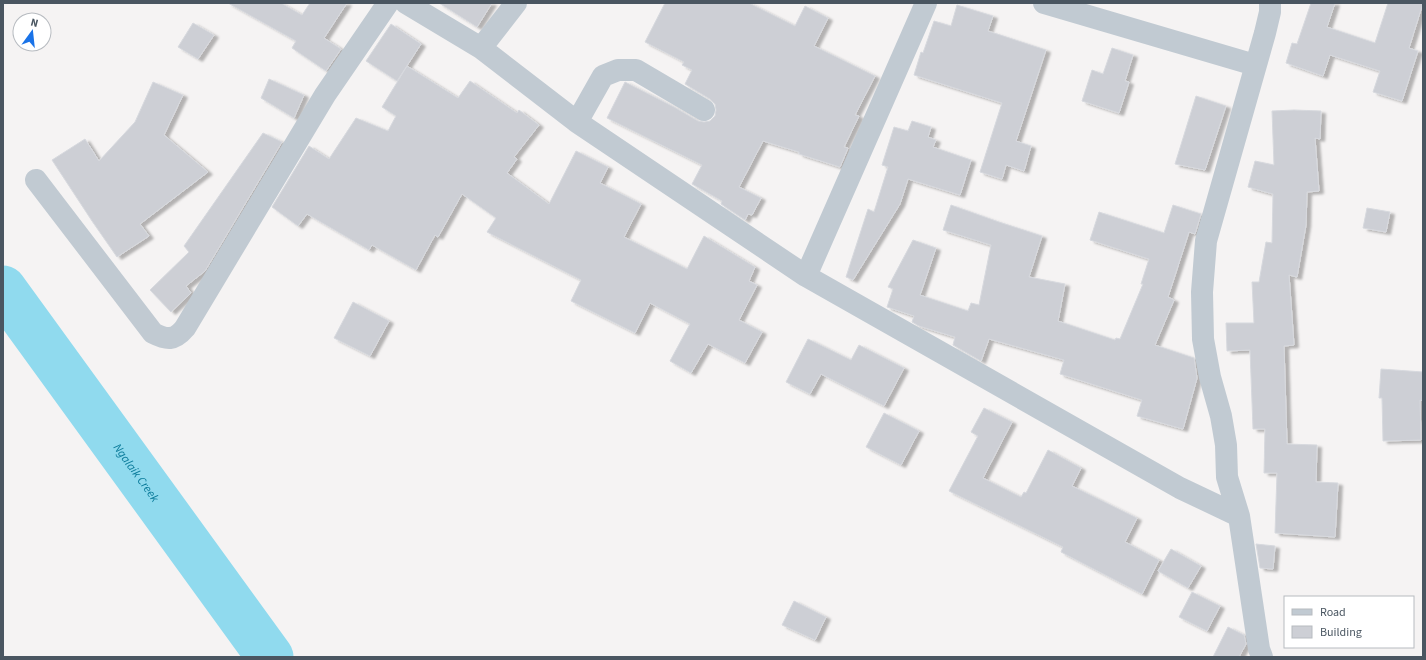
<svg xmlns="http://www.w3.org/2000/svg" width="1426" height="660" viewBox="0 0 1426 660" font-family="'Source Sans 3',sans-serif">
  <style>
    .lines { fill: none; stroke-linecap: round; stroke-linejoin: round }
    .river { stroke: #90daee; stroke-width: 47 }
    .building { fill: #cdcfd5; stroke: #d7d9de; filter: url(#shadow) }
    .minor { stroke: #c1cad2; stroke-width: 22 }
    .labels { text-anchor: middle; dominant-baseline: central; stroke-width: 4; stroke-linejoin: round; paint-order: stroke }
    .water-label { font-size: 12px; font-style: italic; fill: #0c7c9b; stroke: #fff }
  </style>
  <defs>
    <filter id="shadow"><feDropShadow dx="4.5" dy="2.5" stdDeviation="1" flood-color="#0004"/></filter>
  </defs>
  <rect width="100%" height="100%" fill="#f5f3f3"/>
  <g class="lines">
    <path class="river" id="s1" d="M 3,289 L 270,657"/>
  </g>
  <path class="building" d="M 228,3 L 281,3 L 302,15 L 310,3 L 347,3 L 324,38 L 341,49 L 326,71 L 292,48 L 296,41 Z
    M 439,3 L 492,3 L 477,27 Z
    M 665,3 L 749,3 L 795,26 L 805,6 L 828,18 L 814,46 L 875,76 L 855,115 L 859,116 L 844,147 L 848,148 L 840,167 L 799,154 L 799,152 L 763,141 L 739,187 L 761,198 L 752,215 L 748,214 L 745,220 L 721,204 L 722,201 L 692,184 L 702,165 L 607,118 L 625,82 L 674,107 L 698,121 L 704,122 L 710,121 L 715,116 L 716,110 L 715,104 L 710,99 L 685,84 L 692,70 L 682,65 L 684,62 L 645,42 Z
    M 1311,3 L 1335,3 L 1327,27 L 1375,43 L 1388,3 L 1423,3 L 1409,48 L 1418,51 L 1402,101 L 1373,92 L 1380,71 L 1330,55 L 1323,76 L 1286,63 L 1292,43 L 1297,44 Z
    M 957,5 L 993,16 L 988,31 L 1046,50 L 1016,141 L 1031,146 L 1024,171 L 1006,165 L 1002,179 L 980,172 L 1002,103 L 914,75 L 921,52 L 923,53 L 934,21 L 951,26 Z
    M 193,23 L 214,35 L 198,59 L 178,47 Z
    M 391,24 L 421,44 L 397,81 L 366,61 Z
    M 1112,48 L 1133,55 L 1125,81 L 1129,82 L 1119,113 L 1082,101 L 1092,70 L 1103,74 Z
    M 407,66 L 458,98 L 470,81 L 517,113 L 519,110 L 539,125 L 514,157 L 517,159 L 507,173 L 549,204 L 576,151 L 608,167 L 600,183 L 641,204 L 624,237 L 687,269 L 704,236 L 755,267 L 749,281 L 757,285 L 739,320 L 762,332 L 745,363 L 708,344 L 691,373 L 670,361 L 690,324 L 650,303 L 635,333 L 571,301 L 581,280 L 487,232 L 496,218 L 462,194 L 438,237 L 435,235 L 416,270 L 372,245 L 369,250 L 307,214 L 298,226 L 272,207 L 309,146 L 329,159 L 356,118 L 388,131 L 396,116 L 382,107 Z
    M 269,79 L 304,95 L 294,118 L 261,98 Z
    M 153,82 L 183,95 L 164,135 L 208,172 L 140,224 L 149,236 L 117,257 L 92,221 L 52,160 L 85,139 L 99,161 L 135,122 Z
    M 1196,96 L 1226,106 L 1205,170 L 1175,164 Z
    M 1294,110 L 1321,111 L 1320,139 L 1315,138 L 1319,191 L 1307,192 L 1306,225 L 1297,277 L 1289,275 L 1294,345 L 1284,346 L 1287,444 L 1317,445 L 1316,482 L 1338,483 L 1335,537 L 1275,533 L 1277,473 L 1264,473 L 1265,429 L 1253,429 L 1250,350 L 1227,351 L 1226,323 L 1254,323 L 1252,282 L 1259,282 L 1266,242 L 1272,243 L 1273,194 L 1248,187 L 1255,161 L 1274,165 L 1272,111 Z
    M 912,121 L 931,127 L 928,137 L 936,140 L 933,147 L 971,160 L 960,195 L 908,179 L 900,204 L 853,280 L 846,277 L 868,209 L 874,212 L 888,167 L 882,165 L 894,127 L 908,131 Z
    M 263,133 L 282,142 L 205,271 L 186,286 L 191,293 L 171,312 L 150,290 L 189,252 L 184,246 Z
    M 951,205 L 999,222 L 1042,236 L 1029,277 L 1065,284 L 1058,321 L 1115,340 L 1116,338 L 1120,339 L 1143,284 L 1141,284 L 1149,259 L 1090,240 L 1099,212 L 1164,233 L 1173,205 L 1201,214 L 1195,234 L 1189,232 L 1168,297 L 1174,300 L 1155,345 L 1194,358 L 1197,378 L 1183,429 L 1137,416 L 1142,400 L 1060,374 L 1064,360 L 989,339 L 981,361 L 953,345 L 955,337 L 919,326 L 912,322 L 914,316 L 887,307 L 893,289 L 888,287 L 913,240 L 936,248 L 920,295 L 968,311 L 971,303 L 979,305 L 991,245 L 943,230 Z
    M 1367,208 L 1390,212 L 1386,232 L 1363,228 Z
    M 353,302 L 389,321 L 370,356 L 334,338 Z
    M 808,339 L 851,360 L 859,345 L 904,368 L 884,406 L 821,374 L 810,394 L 786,382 Z
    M 1381,369 L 1423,372 L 1423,401 L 1420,400 L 1421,440 L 1383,441 L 1382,398 L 1379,398 Z
    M 984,408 L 1012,422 L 983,478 L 1021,497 L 1024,492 L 1026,493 L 1048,450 L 1081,468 L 1072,486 L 1137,518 L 1125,542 L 1159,560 L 1142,594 L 1061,552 L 1063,547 L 949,491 L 978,436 L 971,432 Z
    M 884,413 L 919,431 L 901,465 L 866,447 Z
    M 1256,544 L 1275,546 L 1273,569 L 1260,568 Z
    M 1171,549 L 1201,566 L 1188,588 L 1158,571 Z
    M 1192,592 L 1220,606 L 1207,631 L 1179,617 Z
    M 794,601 L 826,617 L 815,640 L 782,625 Z
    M 1228,627 L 1244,635 L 1246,644 L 1239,657 L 1213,657 Z"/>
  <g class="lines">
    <path class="minor" d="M 406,3 L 481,48 L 577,122 L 806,276 L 1180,488 L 1239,516 L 1259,649 L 1262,657
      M 1044,3 L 1255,65
      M 481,48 L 516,3
      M 577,122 L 603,76 L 618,70 L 636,70 L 704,110
      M 36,180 L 153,333 C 167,340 174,341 185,328 L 325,95 L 388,3
      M 806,276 L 926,3
      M 1239,516 L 1227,477 L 1226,445 L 1221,416 L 1210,377 L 1203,339 L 1202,292 L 1206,241 L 1265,33 L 1270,12 L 1270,3"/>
  </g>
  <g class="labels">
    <g class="water-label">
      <text stroke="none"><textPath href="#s1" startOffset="227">Ngalaik Creek</textPath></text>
    </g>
  </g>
  <rect width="1426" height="660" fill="none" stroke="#4a5661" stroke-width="8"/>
  <rect x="1284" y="596" width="130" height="52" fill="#ffffff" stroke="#b7bbc0"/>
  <rect x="1292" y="609" width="20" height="6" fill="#c1cad2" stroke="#b7bbc0"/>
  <text x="1320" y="616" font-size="12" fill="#4a5661">Road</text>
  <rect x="1292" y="626" width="20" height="12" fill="#cdcfd5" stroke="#b7bbc0"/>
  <text x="1320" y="636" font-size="12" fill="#4a5661">Building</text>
  <g transform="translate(32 32) rotate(15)"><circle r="19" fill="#ffffff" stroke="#b7bbc0"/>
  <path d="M0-3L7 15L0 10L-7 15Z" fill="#1a73e8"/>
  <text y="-6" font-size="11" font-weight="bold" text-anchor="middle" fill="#4a5661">N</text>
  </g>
</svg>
